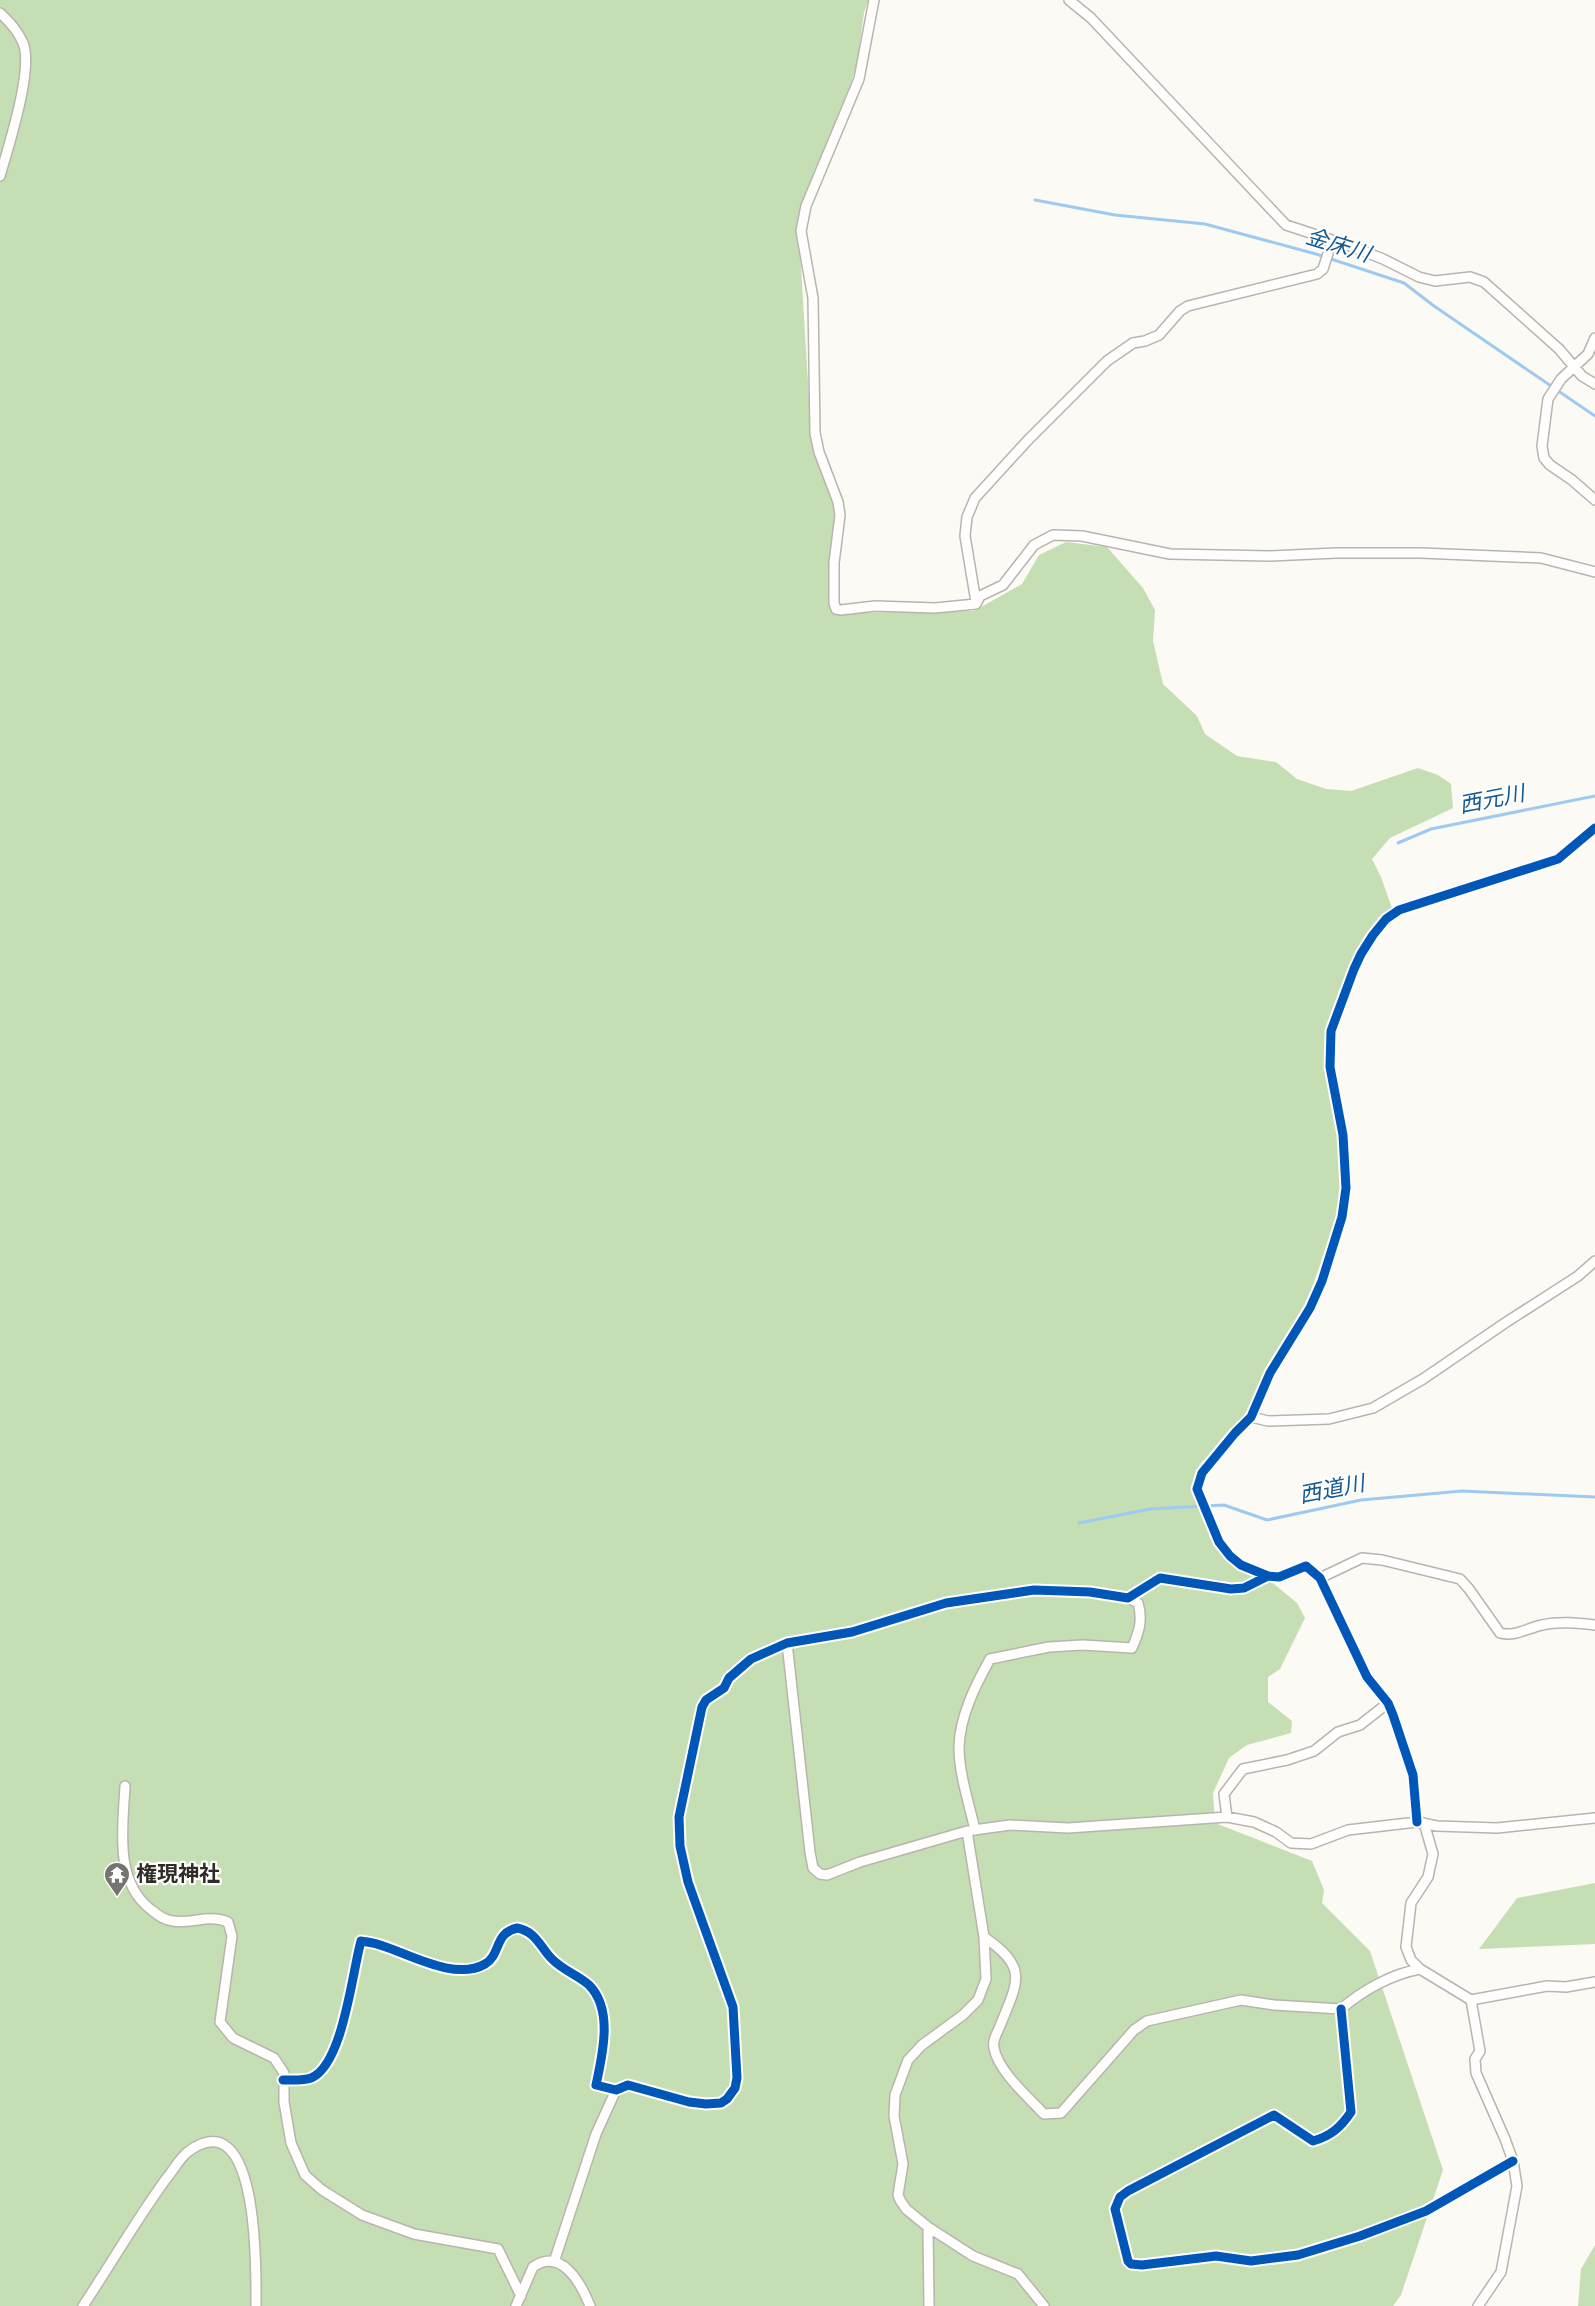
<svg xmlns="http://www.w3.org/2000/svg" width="1595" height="2306" viewBox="0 0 1595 2306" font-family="Spectral,'Noto Sans JP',serif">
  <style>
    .forest { fill: #c6deb3 }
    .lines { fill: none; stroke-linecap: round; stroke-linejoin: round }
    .stream { stroke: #9ecaf2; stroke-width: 3 }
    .street-casing { stroke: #b7b5b0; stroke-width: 12 }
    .street { stroke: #fffefd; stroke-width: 9 }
    .cycleway-casing { stroke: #fff; stroke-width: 13 }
    .cycleway { stroke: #0057b8; stroke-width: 9 }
    .labels { text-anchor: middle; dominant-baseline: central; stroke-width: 4.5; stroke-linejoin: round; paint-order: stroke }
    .poi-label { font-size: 21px; font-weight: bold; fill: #2e2c27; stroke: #fff; text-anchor: start }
    .water-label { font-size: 22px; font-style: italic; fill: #155a91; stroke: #fff }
  </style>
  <rect width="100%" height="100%" fill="#fcfaf4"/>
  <path class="forest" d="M 0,0 L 868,0 L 864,13 L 857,63 L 849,90 L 798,218 L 811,432 L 828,483 L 837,519 L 831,555 L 832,613 L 974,611 L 1022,584 L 1039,555 L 1066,542 L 1107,547 L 1143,588 L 1155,610 L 1153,641 L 1163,684 L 1197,716 L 1205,734 L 1237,756 L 1276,762 L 1297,779 L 1326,789 L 1351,791 L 1418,768 L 1438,775 L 1451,784 L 1453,808 L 1390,838 L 1372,859 L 1381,877 L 1392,908 L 1378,918 L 1377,927 L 1350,966 L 1328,1025 L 1327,1079 L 1341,1149 L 1341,1203 L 1306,1306 L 1239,1424 L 1200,1464 L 1196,1488 L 1203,1521 L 1220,1550 L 1242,1572 L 1268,1579 L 1297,1603 L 1305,1618 L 1280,1669 L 1268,1677 L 1268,1702 L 1292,1721 L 1291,1733 L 1247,1745 L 1229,1758 L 1213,1793 L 1215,1823 L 1312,1861 L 1324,1890 L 1322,1903 L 1370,1951 L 1443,2170 L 1401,2295 L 1393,2306 L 0,2306 Z
    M 1595,1883 L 1595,1944 L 1479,1949 L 1517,1898 Z
    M 1595,2245 L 1595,2306 L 1578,2306 L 1581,2269 Z"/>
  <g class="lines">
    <path class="stream" d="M 1035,200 L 1115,215 L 1205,224 L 1316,254 L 1404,283 L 1434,306 L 1595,416
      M 1398,843 L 1431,829 L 1595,796
      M 1079,1523 L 1150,1509 L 1224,1505 L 1267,1520 L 1361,1500 L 1462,1491 L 1595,1497"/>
    <defs>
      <path id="street" d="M 874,0 L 859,79 L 806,206 L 801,231 L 813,298 L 815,433 L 819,452 L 838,502 L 840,515 L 834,563 L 834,603 L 836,609 L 841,610 L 875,606 L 935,608 L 976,604
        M 1069,0 L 1091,18 L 1286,225 L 1353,247 L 1383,259 L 1419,277 L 1435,281 L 1470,277 L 1484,282 L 1559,349 L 1582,376 L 1595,384
        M 0,13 C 9,21 18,31 23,43 C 34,68 8,148 0,176
        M 1595,338 L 1588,354 L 1561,379 L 1548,399 L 1542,446 L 1544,458 L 1550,465 L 1572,480 L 1595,500
        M 976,602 L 965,536 L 967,517 L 975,498 L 1028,440 L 1107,361 L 1133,343 L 1145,341 L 1159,335 L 1180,311 L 1188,306 L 1317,274 L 1323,269 L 1332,241
        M 976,604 L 980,596 L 1003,585 L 1034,545 L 1053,535 L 1082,536 L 1170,554 L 1270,556 L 1336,553 L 1421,553 L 1541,558 L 1595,572
        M 1251,1417 L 1268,1421 L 1329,1419 L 1373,1408 L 1423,1379 L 1505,1323 L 1578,1276 L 1595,1261
        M 1320,1578 L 1362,1558 L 1382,1560 L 1460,1579 L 1469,1589 L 1500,1633 C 1516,1637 1527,1628 1542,1625 C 1559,1621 1578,1623 1595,1625
        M 787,1643 L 810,1852 L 813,1868 L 820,1874 L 827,1875 L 860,1862 L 967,1831 L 1010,1825 L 1068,1828 L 1227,1817 L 1254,1822 L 1276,1832 L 1291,1843 L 1311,1844 L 1348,1830 L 1417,1822 L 1437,1826 L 1497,1828 L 1595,1818
        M 125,1786 C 123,1826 114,1879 149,1908 C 157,1914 163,1920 173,1921 C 192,1924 209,1914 228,1922 L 232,1936 L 220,2022 L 233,2038 L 274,2058 L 284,2073 L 284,2102 L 291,2143 L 305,2175 L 322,2190 L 362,2215 L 414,2234 L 498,2249 L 521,2296
        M 1227,1817 L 1224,1794 L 1243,1769 L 1287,1760 L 1314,1751 L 1338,1732 L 1360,1725 L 1388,1703
        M 1417,1822 L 1413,1775 L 1393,1715 L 1388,1703 L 1367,1677 L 1320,1578 L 1306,1566 L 1279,1577 L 1268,1576 L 1241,1565 L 1230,1556 L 1219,1542 L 1197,1489 L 1202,1473 L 1235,1433 L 1251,1417 L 1270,1373 L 1310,1308 L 1322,1281 L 1342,1217 L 1346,1188 L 1343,1135 L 1330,1067 L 1331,1031 L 1354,969 L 1361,954 L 1373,935 L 1386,919 L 1399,910 L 1558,859 L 1595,828
        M 1424,1823 L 1433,1854 L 1428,1877 L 1411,1903 L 1406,1947 L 1411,1960 L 1420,1969 L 1471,2000 L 1547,1986 L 1566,1987 L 1595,1982
        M 975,1830 C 969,1803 959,1774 959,1747 C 960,1716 975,1686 990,1659 L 1049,1647 L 1083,1645 L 1132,1648 C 1139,1632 1143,1620 1138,1603 L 1128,1598
        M 967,1831 L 984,1937 L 986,1979 L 978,2000 L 963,2015 L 922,2045 L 908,2060 L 895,2095 L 894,2116 L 903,2164 L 898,2195 L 900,2200 L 906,2209 L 928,2227 L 973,2256 L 1018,2274 L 1044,2306
        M 984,1937 C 1029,1968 1018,1981 1000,2026 C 997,2033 992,2041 994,2048 C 998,2071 1028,2097 1044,2114 L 1061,2113 L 1134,2030 L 1147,2021 L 1241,2000 L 1274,2005 L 1341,2009 C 1363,1990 1392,1974 1420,1969
        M 1471,2000 L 1480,2051 L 1475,2059 L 1476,2073 L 1505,2139 L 1513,2161 L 1517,2186 L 1501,2272 L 1478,2306
        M 1341,2009 L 1351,2112 C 1341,2127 1331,2136 1313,2141 L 1274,2115 L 1128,2191 L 1120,2197 L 1115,2209 L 1128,2261 L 1131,2264 L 1142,2265 L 1216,2256 L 1251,2261 L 1298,2255 L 1360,2236 L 1426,2211 L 1513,2161
        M 283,2080 C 292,2080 303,2081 311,2078 C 343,2065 352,1973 361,1941 C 368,1942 376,1943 383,1946 C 411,1955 456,1981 485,1964 C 501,1955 494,1933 517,1928 C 535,1931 540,1946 551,1958 C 562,1970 578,1975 589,1985 C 614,2010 602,2056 596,2085 L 616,2090 L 628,2085 L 689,2102 L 706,2104 L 721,2103 L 727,2099 L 735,2088 L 737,2078 L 733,2007 L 688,1882 L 680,1846 L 679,1817 L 702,1707 L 706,1700 L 724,1688 L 729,1678 L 751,1659 L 787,1643 L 852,1632 L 946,1603 L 1034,1590 L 1090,1592 L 1128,1598 L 1160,1578 L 1231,1589 L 1244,1588 L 1268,1576
        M 928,2227 L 929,2306
        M 554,2262 L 596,2134 L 616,2090
        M 83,2306 C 111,2264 136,2220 166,2179 C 173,2171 180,2157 189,2151 C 260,2100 256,2273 256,2306
        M 516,2306 L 533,2267 C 561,2247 581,2283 590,2306"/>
    </defs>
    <use href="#street" class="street-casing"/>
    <use href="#street" class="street"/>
    <defs>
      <path id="cycleway" d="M 1417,1822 L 1413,1775 L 1393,1715 L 1388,1703 L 1367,1677 L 1320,1578 L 1306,1566 L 1279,1577 L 1268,1576 L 1241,1565 L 1230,1556 L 1219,1542 L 1197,1489 L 1202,1473 L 1235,1433 L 1251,1417 L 1270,1373 L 1310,1308 L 1322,1281 L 1342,1217 L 1346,1188 L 1343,1135 L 1330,1067 L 1331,1031 L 1354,969 L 1361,954 L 1373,935 L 1386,919 L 1399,910 L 1558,859 L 1595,828
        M 1341,2009 L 1351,2112 C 1341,2127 1331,2136 1313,2141 L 1274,2115 L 1128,2191 L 1120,2197 L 1115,2209 L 1128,2261 L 1131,2264 L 1142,2265 L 1216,2256 L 1251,2261 L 1298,2255 L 1360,2236 L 1426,2211 L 1513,2161
        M 283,2080 C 292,2080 303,2081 311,2078 C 343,2065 352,1973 361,1941 C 368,1942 376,1943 383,1946 C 411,1955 456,1981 485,1964 C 501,1955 494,1933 517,1928 C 535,1931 540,1946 551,1958 C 562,1970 578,1975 589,1985 C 614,2010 602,2056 596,2085 L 616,2090 L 628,2085 L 689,2102 L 706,2104 L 721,2103 L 727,2099 L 735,2088 L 737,2078 L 733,2007 L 688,1882 L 680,1846 L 679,1817 L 702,1707 L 706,1700 L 724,1688 L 729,1678 L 751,1659 L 787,1643 L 852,1632 L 946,1603 L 1034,1590 L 1090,1592 L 1128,1598 L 1160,1578 L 1231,1589 L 1244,1588 L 1268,1576"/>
    </defs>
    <use href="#cycleway" class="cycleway-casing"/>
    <use href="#cycleway" class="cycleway"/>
  </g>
  <defs>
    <symbol id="temple-pin" viewBox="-11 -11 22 30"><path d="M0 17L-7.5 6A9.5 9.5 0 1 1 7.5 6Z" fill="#76746f" stroke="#fff"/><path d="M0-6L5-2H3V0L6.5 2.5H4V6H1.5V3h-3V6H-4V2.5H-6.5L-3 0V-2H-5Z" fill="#fff"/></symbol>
  </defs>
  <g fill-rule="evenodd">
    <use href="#temple-pin" x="102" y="1860" width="30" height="40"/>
  </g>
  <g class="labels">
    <g class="poi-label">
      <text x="136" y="1875">権現神社</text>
    </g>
    <g class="water-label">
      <text transform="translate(1338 246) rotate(17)">金床川</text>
      <text transform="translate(1492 800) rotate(-11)">西元川</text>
      <text transform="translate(1332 1490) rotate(-11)">西道川</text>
    </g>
  </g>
</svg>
